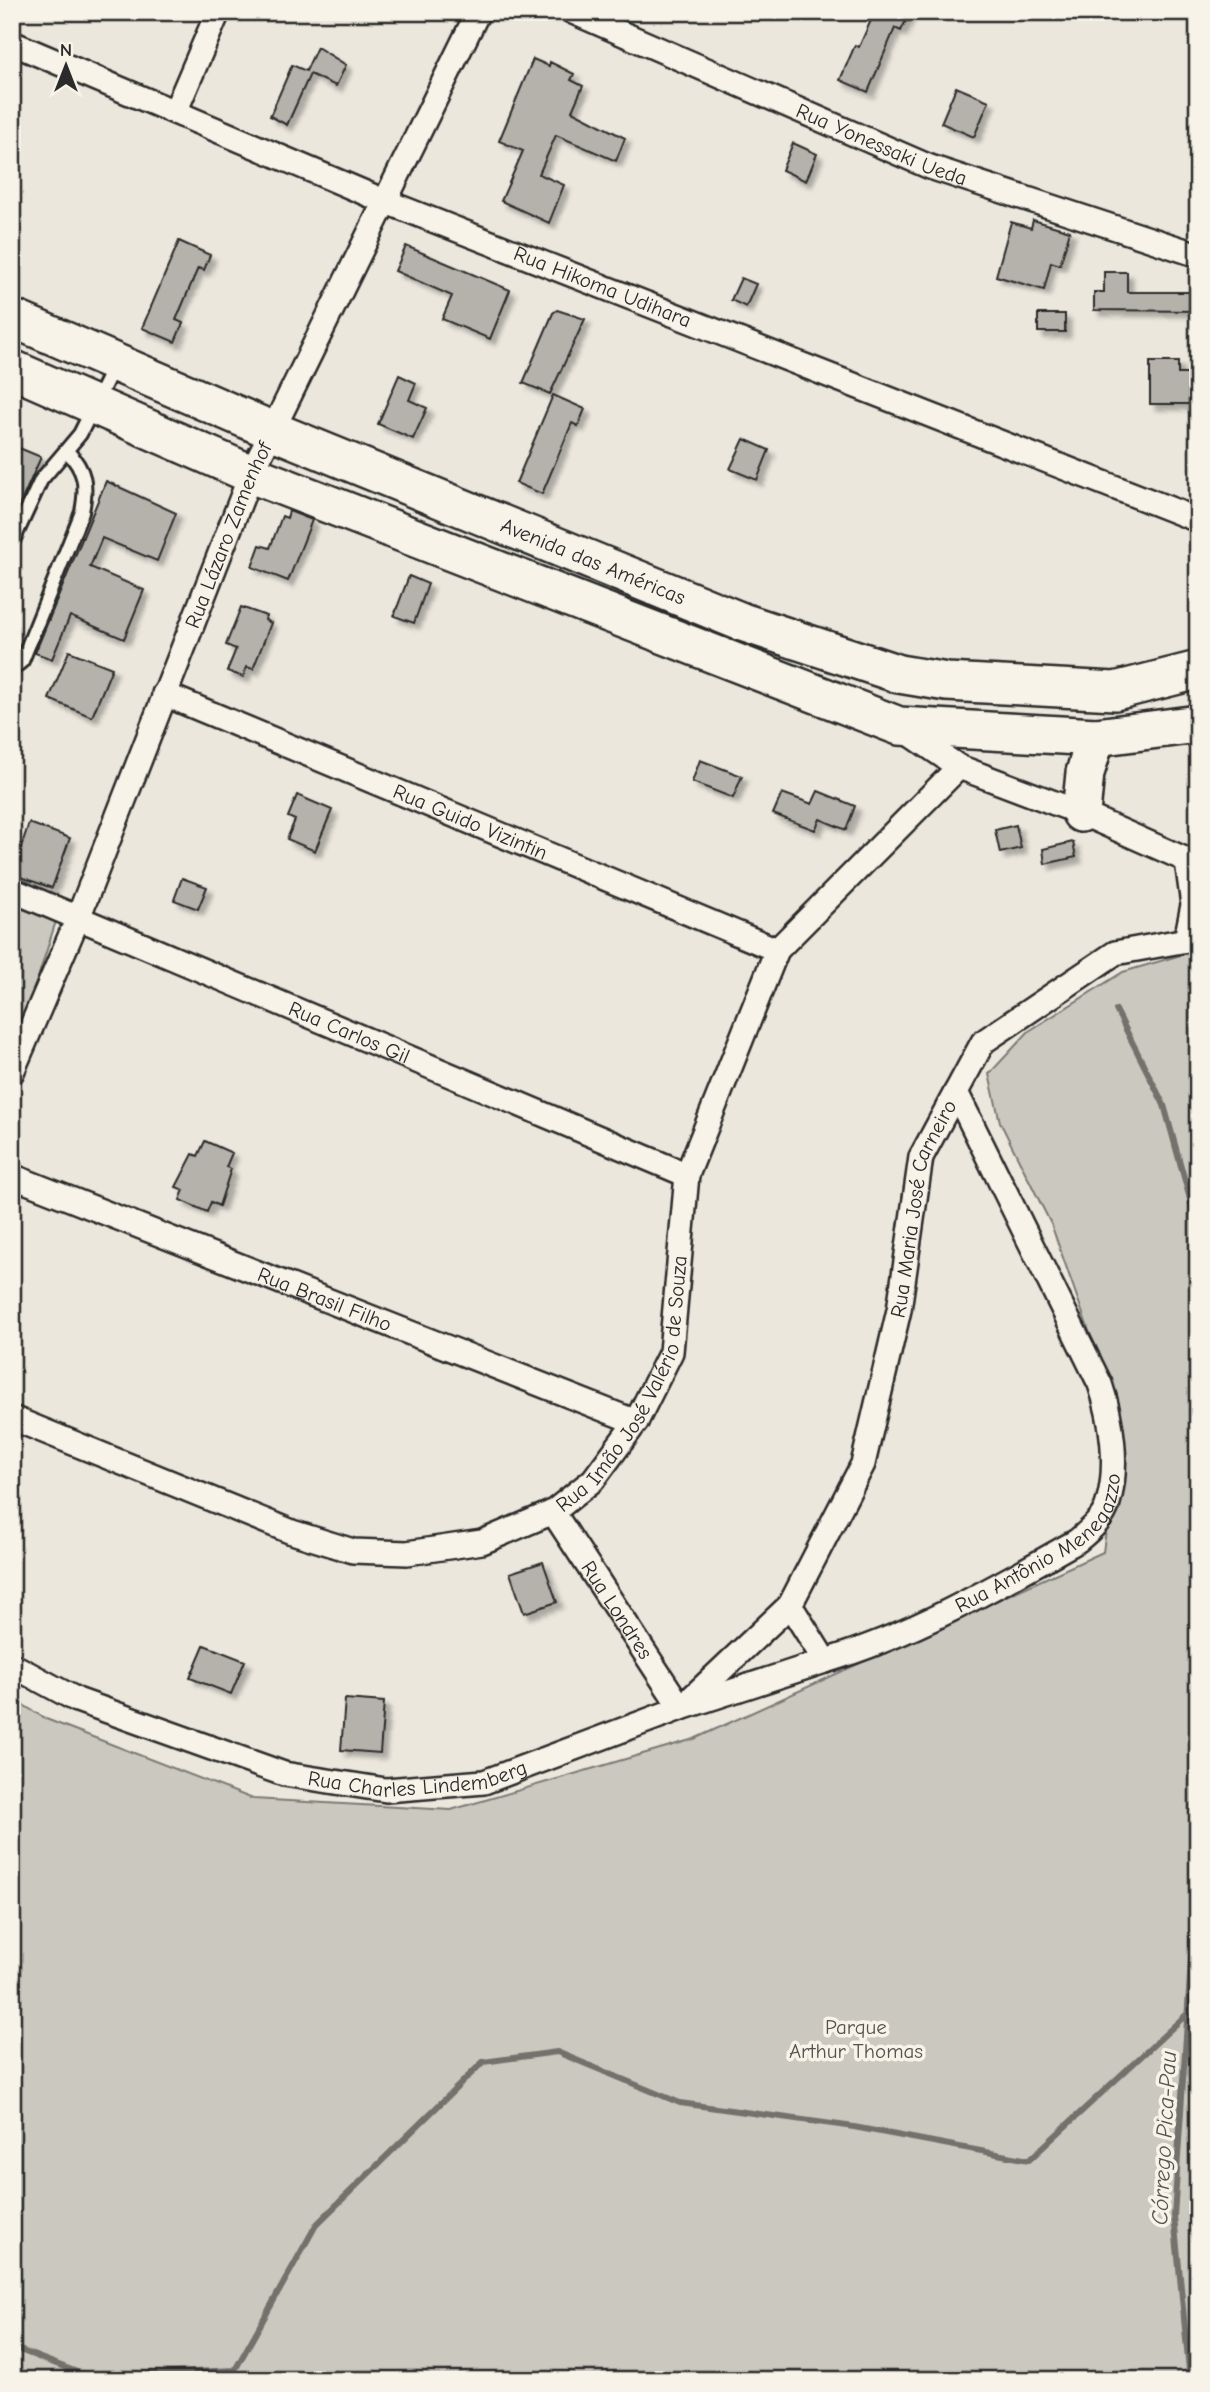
<svg xmlns="http://www.w3.org/2000/svg" width="1210" height="2392" viewBox="0 0 1210 2392" font-family="'Comic Neue',sans-serif">
  <style>
    .green { fill: #cbc8bf; stroke: #7b7a75; stroke-width: 2 }
    .lines { fill: none; stroke-linecap: round; stroke-linejoin: round }
    .stream { stroke: #72716c; stroke-width: 6 }
    .building { fill: #b5b2ab; stroke: #2b2b2b; stroke-width: 2; filter: url(#shadow) }
    .service-casing { stroke: #2b2b2b; stroke-width: 18 }
    .minor-casing { stroke: #2b2b2b; stroke-width: 28 }
    .primary-casing { stroke: #2b2b2b; stroke-width: 42 }
    .service { stroke: #f7f3e8; stroke-width: 12 }
    .minor { stroke: #f7f3e8; stroke-width: 23 }
    .primary { stroke: #f7f3e8; stroke-width: 37 }
    .labels { text-anchor: middle; dominant-baseline: central; stroke-width: 7; stroke-linejoin: round; paint-order: stroke }
    .street-label { font-size: 21px; fill: #2b2b2b; stroke: #f7f3e8 }
    .park-label { font-size: 21px; fill: #535250; stroke: #f7f3e8 }
    .water-label { font-size: 23px; font-style: italic; fill: #555451; stroke: #f7f3e8 }
  </style>
  <defs>
    <filter id="shadow"><feDropShadow dx="5.5" dy="5.5" stdDeviation="2" flood-color="#0004"/></filter>
  </defs>
  <rect width="100%" height="100%" fill="#ebe7dd"/>
  <filter id="ink" filterUnits="userSpaceOnUse"><feTurbulence type="fractalNoise" baseFrequency=".0143" numOctaves="2"/><feDisplacementMap in="SourceGraphic" scale="14" xChannelSelector="R" yChannelSelector="G"/><feConvolveMatrix kernelMatrix="1 2 1 2 8 2 1 2 1" color-interpolation-filters="sRGB"/></filter>
  <g filter="url(#ink)">
    <path class="green" d="M 12,905 L 56,921 L 13,1056 L 12,1055 Z
      M 1198,950 L 1198,2380 L 12,2380 L 12,1698 L 46,1719 L 253,1799 L 451,1810 L 694,1739 L 1103,1552 L 1121,1421 L 1051,1224 L 1000,1122 L 989,1074 L 1029,1031 L 1123,972 Z"/>
    <g class="lines">
      <path class="stream" d="M 1116,1010 L 1164,1105 L 1198,1228
        M 12,2347 L 90,2377 L 235,2370 L 316,2225 L 483,2062 L 557,2052 L 680,2103 L 854,2127 L 1029,2160 L 1186,2015 L 1198,2018
        M 1190,2380 L 1174,2216 L 1198,1856"/>
    </g>
    <path class="building" d="M 858,12 L 902,12 L 908,16 L 901,31 L 895,28 L 868,92 L 840,80 L 855,45 L 859,47 L 872,18 Z
      M 317,47 L 346,65 L 336,86 L 310,74 L 287,125 L 270,116 L 292,65 L 306,71 Z
      M 533,59 L 549,66 L 550,62 L 574,74 L 571,80 L 583,86 L 572,111 L 625,138 L 616,161 L 556,135 L 539,174 L 564,185 L 549,223 L 501,201 L 523,151 L 499,141 Z
      M 956,87 L 989,101 L 974,137 L 941,123 Z
      M 793,143 L 817,154 L 806,181 L 782,170 Z
      M 1033,220 L 1070,231 L 1060,265 L 1051,262 L 1044,290 L 996,276 L 1011,222 L 1031,228 Z
      M 179,241 L 210,255 L 204,270 L 198,268 L 176,320 L 183,323 L 175,342 L 142,328 Z
      M 406,246 L 510,290 L 490,339 L 442,319 L 452,296 L 395,271 Z
      M 1104,272 L 1127,272 L 1127,292 L 1198,292 L 1198,311 L 1094,310 L 1094,292 L 1104,292 Z
      M 741,278 L 756,284 L 746,307 L 731,300 Z
      M 557,310 L 585,319 L 550,394 L 523,383 L 553,313 Z
      M 1038,314 L 1065,314 L 1065,332 L 1038,332 Z
      M 1150,362 L 1178,362 L 1178,374 L 1198,374 L 1198,404 L 1150,404 Z
      M 399,375 L 416,383 L 409,400 L 427,408 L 413,439 L 378,424 Z
      M 553,395 L 585,409 L 578,426 L 572,423 L 542,494 L 516,483 Z
      M 744,439 L 769,450 L 757,480 L 730,469 Z
      M 12,445 L 41,457 L 12,522 Z
      M 106,481 L 176,513 L 157,561 L 102,538 L 90,567 L 144,590 L 124,639 L 70,616 L 52,659 L 35,653 Z
      M 289,511 L 312,520 L 288,581 L 252,567 L 260,545 L 270,548 L 282,516 L 287,518 Z
      M 409,576 L 428,584 L 414,623 L 394,616 Z
      M 241,607 L 266,616 L 265,620 L 271,623 L 253,669 L 247,667 L 243,677 L 227,671 L 236,649 L 226,645 Z
      M 69,651 L 112,668 L 92,717 L 49,699 Z
      M 700,760 L 742,776 L 733,798 L 692,782 Z
      M 818,791 L 855,806 L 846,830 L 820,819 L 815,830 L 773,814 L 782,793 L 812,804 Z
      M 297,795 L 332,810 L 315,851 L 287,839 L 295,820 L 288,817 Z
      M 29,823 L 70,838 L 52,888 L 12,874 Z
      M 1016,825 L 1021,848 L 1000,853 L 995,830 Z
      M 1073,842 L 1076,857 L 1045,864 L 1043,849 Z
      M 182,878 L 207,887 L 198,909 L 174,900 Z
      M 205,1141 L 232,1153 L 226,1167 L 231,1169 L 219,1206 L 211,1202 L 207,1212 L 180,1200 L 184,1190 L 176,1187 L 193,1154 L 198,1156 Z
      M 543,1562 L 557,1602 L 524,1613 L 510,1573 Z
      M 204,1645 L 245,1661 L 231,1694 L 190,1678 Z
      M 345,1699 L 384,1702 L 380,1753 L 341,1750 Z"/>
    <g class="lines">
      <defs>
        <path id="service" d="M 12,543 L 41,480 L 80,434 L 114,366
          M 12,669 L 22,661 L 82,512 C 87,485 86,471 67,451"/>
        <g id="minor">
          <path id="s1" d="M 573,12 L 930,167 L 1198,255"/>
          <path id="s2" d="M 12,43 L 384,201 L 1198,520"/>
          <path d="M 175,112 L 218,12"/>
          <path id="s3" d="M 164,694 L 777,950"/>
          <path d="M 903,729 L 959,767 L 1081,813 L 1198,865"/>
          <path id="s4" d="M 12,890 L 687,1175"/>
          <path d="M 1186,940 L 1193,905 L 1187,861"/>
          <path id="s5" d="M 12,1072 L 78,918 L 251,474 L 478,12"/>
          <path id="s6" d="M 12,1176 L 636,1422"/>
          <path id="s7" d="M 12,1418 L 292,1532 L 353,1551 L 407,1553 L 482,1542 L 553,1512 L 593,1480 L 636,1422 L 671,1352 L 687,1175 L 777,950 L 959,767"/>
          <path id="s8" d="M 553,1512 L 681,1708"/>
          <path id="s9" d="M 790,1605 L 825,1661 C 915,1634 996,1587 1077,1541 C 1089,1531 1104,1519 1108,1503 C 1119,1466 1112,1419 1100,1384 L 956,1092"/>
          <path id="s10" d="M 12,1665 L 77,1700 L 284,1774 L 386,1790 L 484,1782 L 681,1708 L 825,1661"/>
          <path id="s11" d="M 681,1708 L 790,1605 L 863,1464 L 899,1310 L 921,1157 L 983,1042 L 1115,953 L 1198,938"/>
        </g>
        <g id="primary">
          <path id="s12" d="M 12,318 L 271,430 L 742,622 L 899,674 L 947,682 L 1115,691 L 1198,670"/>
          <path d="M 12,369 L 251,474 L 899,726 L 1096,737 L 1198,724"/>
          <path d="M 1081,813 L 1085,773 L 1096,737"/>
        </g>
      </defs>
      <use href="#service" class="service-casing"/>
      <use href="#minor" class="minor-casing"/>
      <use href="#primary" class="primary-casing"/>
      <use href="#service" class="service"/>
      <use href="#minor" class="minor"/>
      <use href="#primary" class="primary"/>
    </g>
  </g>
  <g class="labels">
    <g class="street-label">
      <text stroke="none"><textPath href="#s1" startOffset="336">Rua Yonessaki Ueda</textPath></text>
      <text stroke="none"><textPath href="#s2" startOffset="639">Rua Hikoma Udihara</textPath></text>
      <text stroke="none"><textPath href="#s5" startOffset="579">Rua Lázaro Zamenhof</textPath></text>
      <text stroke="none"><textPath href="#s12" startOffset="630">Avenida das Américas</textPath></text>
      <text stroke="none"><textPath href="#s3" startOffset="332">Rua Guido Vizintin</textPath></text>
      <text stroke="none"><textPath href="#s4" startOffset="366">Rua Carlos Gil</textPath></text>
      <text stroke="none"><textPath href="#s11" startOffset="572">Rua Maria José Carneiro</textPath></text>
      <text stroke="none"><textPath href="#s6" startOffset="336">Rua Brasil Filho</textPath></text>
      <text stroke="none"><textPath href="#s7" startOffset="726">Rua Imão José Valério de Souza</textPath></text>
      <text stroke="none"><textPath href="#s9" startOffset="317">Rua Antônio Menegazzo</textPath></text>
      <text stroke="none"><textPath href="#s8" startOffset="117">Rua Londres</textPath></text>
      <text stroke="none"><textPath href="#s10" startOffset="429">Rua Charles Lindemberg</textPath></text>
    </g>
    <g class="park-label">
      <text x="856" y="2027">Parque<tspan x="856" dy="24">Arthur Thomas</tspan></text>
    </g>
    <g class="water-label">
      <text transform="translate(1164 2138) rotate(-87)">Córrego Pica-Pau</text>
    </g>
  </g>
  <rect width="1210" height="2392" fill="none" stroke="#f7f3e8" stroke-width="42"/>
  <rect x="21" y="21" width="1168" height="2350" fill="none" stroke="#2b2b2b" stroke-width="2.5" filter="url(#ink)"/>
  <g transform="translate(66 66)" stroke="#f7f3e8" stroke-width="5" paint-order="stroke">
  <path d="M0-5L12 26L0 18L-12 26Z" fill="#2b2b2b"/>
  <text y="-10" font-size="19" font-weight="bold" text-anchor="middle" fill="#2b2b2b">N</text>
  </g>
</svg>
